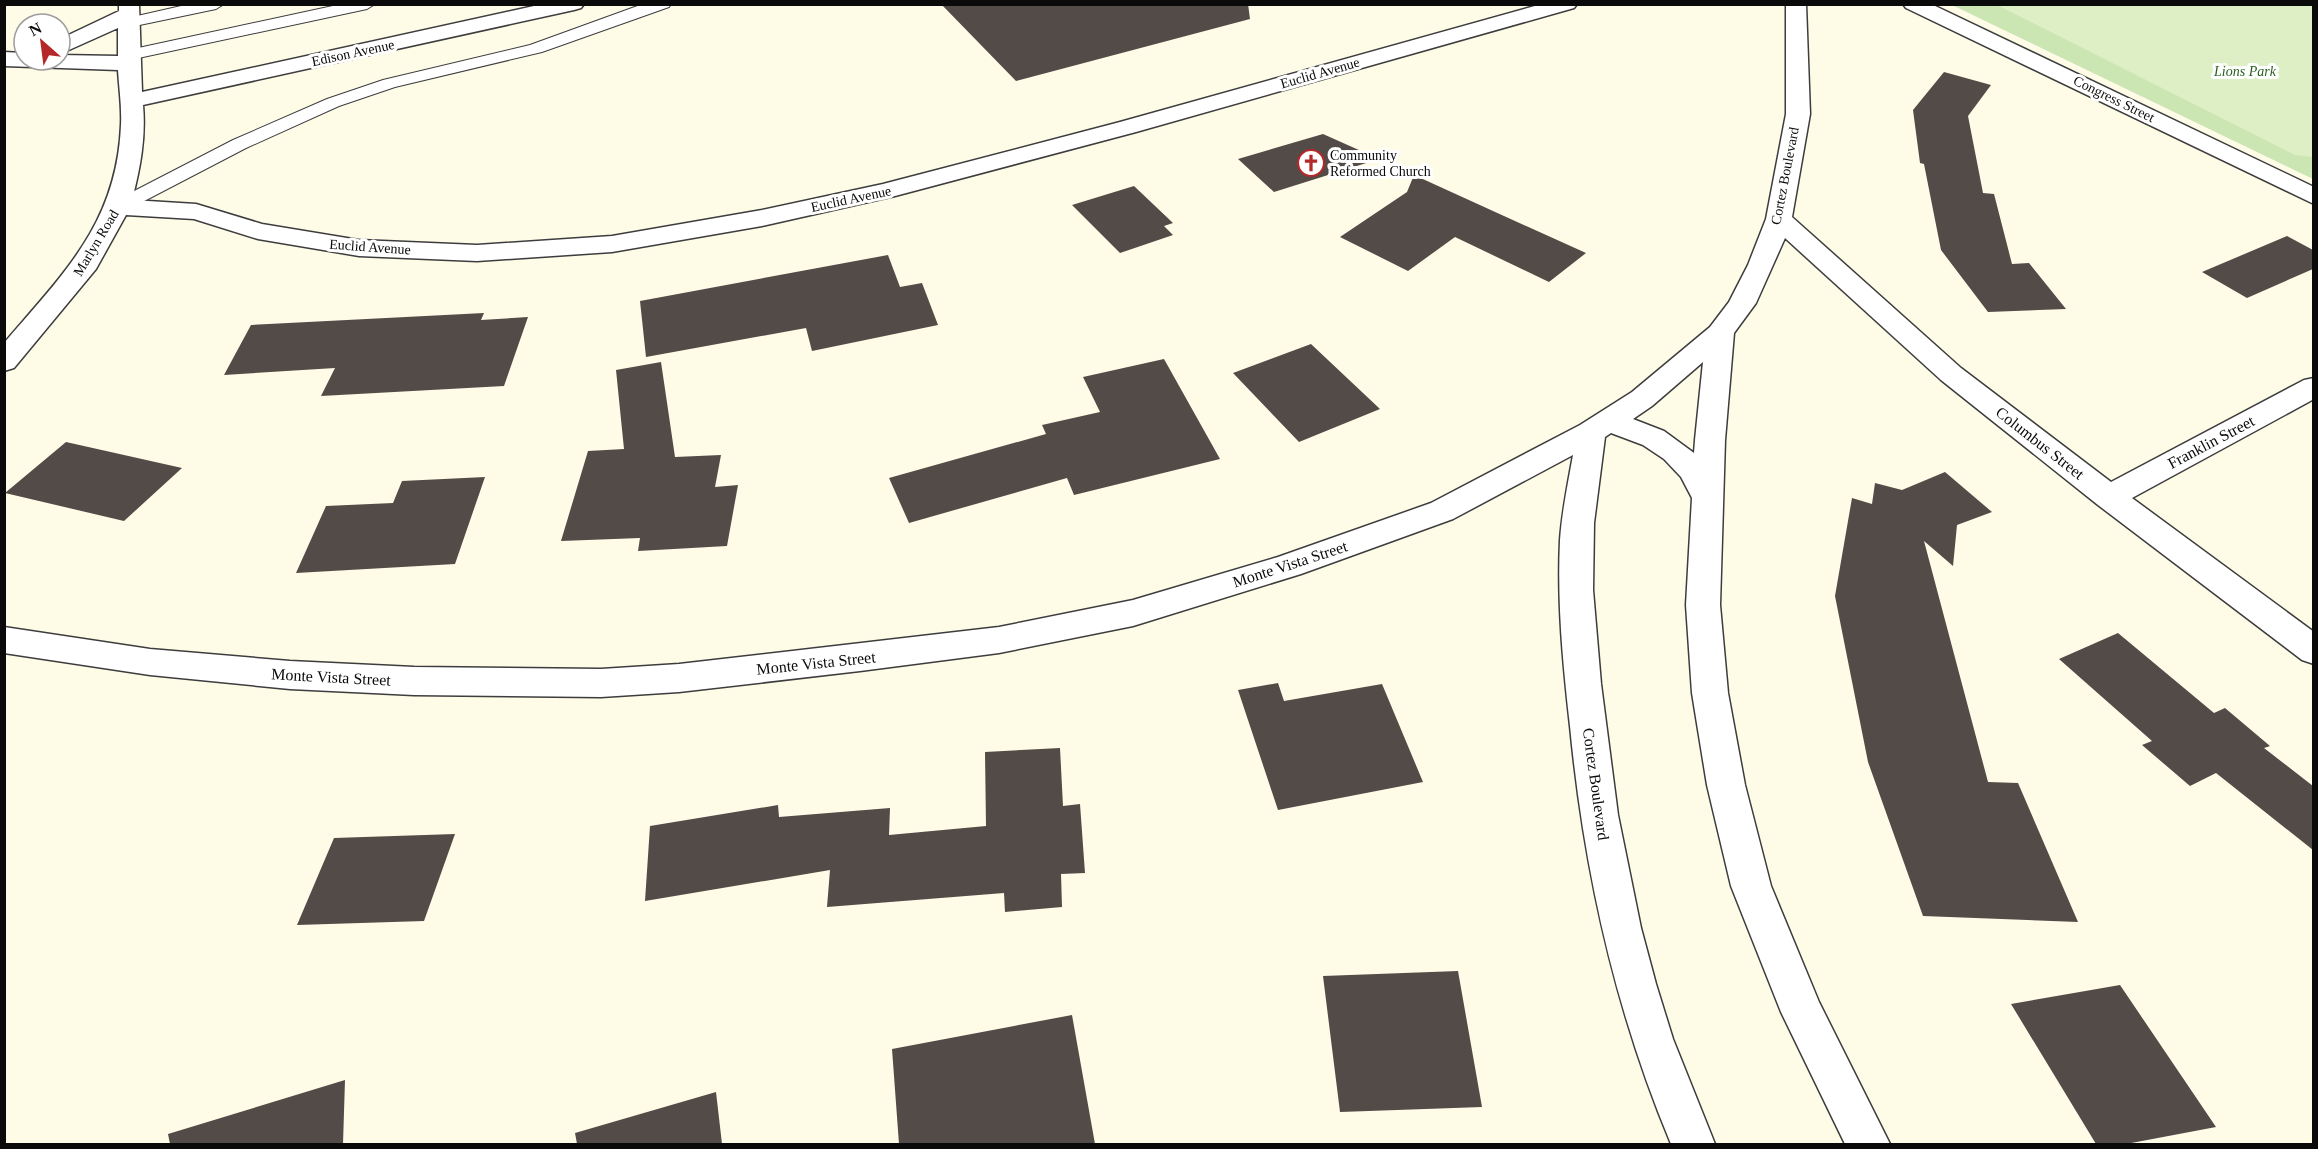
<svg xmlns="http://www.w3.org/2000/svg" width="2318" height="1149" viewBox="0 0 2318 1149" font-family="'Times New Roman',serif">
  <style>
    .green { fill: #cce6b3 }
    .pitch { fill: #deeec5 }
    .building { fill: #524b47 }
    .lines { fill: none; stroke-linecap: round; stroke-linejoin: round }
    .service-casing { stroke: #3d3d3d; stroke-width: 2 }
    .minor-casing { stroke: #3d3d3d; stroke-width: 3 }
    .service { fill: #fff; fill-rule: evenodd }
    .minor { fill: #fff; fill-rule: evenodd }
    .labels { text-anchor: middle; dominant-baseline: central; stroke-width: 6; stroke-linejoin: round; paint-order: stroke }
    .far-street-label { font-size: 14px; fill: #0a0a0a; stroke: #fff }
    .far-park-label { font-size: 14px; font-style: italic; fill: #285e1e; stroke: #fff }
    .far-poi-label { font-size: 14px; fill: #0a0a0a; stroke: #fff; text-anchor: start }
    .street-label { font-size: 16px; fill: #0a0a0a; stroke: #fff }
  </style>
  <rect width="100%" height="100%" fill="#fefbe7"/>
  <path class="green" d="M 1952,5 L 2313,5 L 2313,179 Z"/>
  <path class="pitch" d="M 1997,5 L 2313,5 L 2313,157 L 2295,155 Z"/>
  <path class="building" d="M 941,4 L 1248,4 L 1250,19 L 1016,81 Z
    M 1944,72 L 1991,85 L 1968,116 L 1983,193 L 1994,194 L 2012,264 L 2029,263 L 2066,309 L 1988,312 L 1941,250 L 1924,164 L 1920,163 L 1913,110 Z
    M 1323,134 L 1379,159 L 1274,192 L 1238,159 Z
    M 1414,175 L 1493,211 L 1586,253 L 1549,282 L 1455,237 L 1408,271 L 1340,237 L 1407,192 Z
    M 1134,186 L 1173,223 L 1164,226 L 1173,235 L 1120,253 L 1072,205 Z
    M 2287,236 L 2313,250 L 2313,269 L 2247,298 L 2202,272 Z
    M 888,255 L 900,287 L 922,283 L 938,325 L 812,351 L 806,328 L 646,357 L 640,301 Z
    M 484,313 L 481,320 L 528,317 L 504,386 L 321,396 L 335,368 L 224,375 L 251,325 Z
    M 1311,344 L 1380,409 L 1299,442 L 1233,373 Z
    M 1164,359 L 1220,459 L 1074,495 L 1067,478 L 909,523 L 889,478 L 1046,434 L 1042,425 L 1100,412 L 1083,377 Z
    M 661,362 L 675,457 L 721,455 L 715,487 L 738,485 L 727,546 L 638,551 L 640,538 L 561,541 L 588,451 L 624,449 L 616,370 Z
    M 66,442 L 182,468 L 124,521 L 5,493 Z
    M 1945,472 L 1992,512 L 1957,525 L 1953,566 L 1924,541 L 1988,782 L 2018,783 L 2078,922 L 1923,916 L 1868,762 L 1835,596 L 1852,498 L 1872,504 L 1875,483 L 1902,490 Z
    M 485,477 L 455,564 L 296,573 L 326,506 L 393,503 L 402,481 Z
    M 2118,633 L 2214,713 L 2225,708 L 2270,746 L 2264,748 L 2313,786 L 2313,850 L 2216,773 L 2190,786 L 2142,745 L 2152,741 L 2059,659 Z
    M 1278,683 L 1284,701 L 1382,684 L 1423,782 L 1278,810 L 1238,690 Z
    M 1060,748 L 1063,806 L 1080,804 L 1085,873 L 1061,874 L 1062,907 L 1005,912 L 1004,893 L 827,907 L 830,870 L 645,901 L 650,826 L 778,805 L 779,817 L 890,808 L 889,835 L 986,826 L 985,752 Z
    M 455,834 L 424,921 L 297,925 L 334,838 Z
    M 1458,971 L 1482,1107 L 1340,1112 L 1323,976 Z
    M 2120,985 L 2216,1127 L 2126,1144 L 2096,1144 L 2011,1004 Z
    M 1072,1015 L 1095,1144 L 899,1144 L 892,1049 Z
    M 345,1080 L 343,1144 L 170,1144 L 168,1134 Z
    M 716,1092 L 722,1144 L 577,1144 L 575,1133 Z"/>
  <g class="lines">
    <defs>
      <path id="service" d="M 190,4 L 224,4 L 216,9 L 130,27 L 122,22 L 124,19 Z
        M 342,4 L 375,4 L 367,9 L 129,60 L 123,59 L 121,55 L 123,51 L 129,50 Z
        M 643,4 L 671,4 L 669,7 L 542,52 L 395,87 L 339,106 L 246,148 L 125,211 L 111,211 L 108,207 L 111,203 L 233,140 L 327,99 L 383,80 L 530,45 Z"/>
      <path id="minor" d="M 119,4 L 139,4 L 142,92 L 543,4 L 584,4 L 581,8 L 574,10 L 143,105 C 146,138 140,169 132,200 L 196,204 L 262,224 L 359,240 L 477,245 L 612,236 L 762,210 L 883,184 L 1120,122 L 1542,4 L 1577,4 L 1574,8 L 1136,132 L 895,196 L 762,226 L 612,252 L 477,261 L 359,256 L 258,239 L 194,219 L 126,215 L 96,269 L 14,368 L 4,371 L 4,343 C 64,273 117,223 121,125 C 122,107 119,88 118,70 L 4,66 L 4,52 L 24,53 L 24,60 L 60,60 L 60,55 L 118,56 L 118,28 L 60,54 L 60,39 L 119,11 Z
        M 1786,4 L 1806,4 L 1810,114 L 1792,217 L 1961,368 L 2111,482 L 2304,380 L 2314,378 L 2314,399 L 2132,498 L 2314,632 L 2314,664 L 2302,660 L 2098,505 L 1941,380 L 1785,238 L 1756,303 L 1734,333 L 1725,440 L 1720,605 L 1728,693 L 1745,785 L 1771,886 L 1819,1002 L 1890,1144 L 1845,1144 L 1781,1012 L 1731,886 L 1707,785 L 1692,693 L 1686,605 L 1692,498 L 1681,477 L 1664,459 L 1643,445 L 1611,433 L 1605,437 L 1594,523 L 1593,590 L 1601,684 L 1618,815 L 1641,928 L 1656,984 L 1673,1039 L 1715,1144 L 1671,1144 C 1615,1010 1584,871 1570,726 C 1563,665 1557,602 1560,540 C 1562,511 1568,483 1573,455 L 1453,519 L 1301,574 L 1133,626 L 999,653 L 860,671 L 679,692 L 601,697 L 414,695 L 290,689 L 150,675 L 4,653 L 4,627 L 150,649 L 290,661 L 414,667 L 601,669 L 679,664 L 999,627 L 1133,600 L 1278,557 L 1431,503 L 1580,425 L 1632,392 L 1710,327 L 1729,302 L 1748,265 L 1766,219 L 1786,114 ZM 1703,362 L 1695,440 L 1694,453 L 1664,431 L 1633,419 L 1652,406 Z
        M 1903,4 L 1931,4 L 2314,187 L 2314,204 L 1906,8 Z"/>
    </defs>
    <use href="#service" class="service-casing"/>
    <use href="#minor" class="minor-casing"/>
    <use href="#service" class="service"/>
    <use href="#minor" class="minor"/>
  </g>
  <defs>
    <symbol id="church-ring" viewBox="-11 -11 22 22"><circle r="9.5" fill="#fff" stroke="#b42829" stroke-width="1.5"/><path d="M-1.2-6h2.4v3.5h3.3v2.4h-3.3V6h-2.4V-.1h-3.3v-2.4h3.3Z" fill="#b42829"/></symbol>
  </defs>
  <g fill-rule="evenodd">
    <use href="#church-ring" x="1296" y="148" width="30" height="30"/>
  </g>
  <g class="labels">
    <g class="far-street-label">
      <text transform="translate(353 53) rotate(-12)">Edison Avenue</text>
      <text transform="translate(1320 73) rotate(-16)">Euclid Avenue</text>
      <text transform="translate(2114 99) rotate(26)">Congress Street</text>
      <text transform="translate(1785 176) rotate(-79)">Cortez Boulevard</text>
      <text transform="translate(851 199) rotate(-12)">Euclid Avenue</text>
      <text transform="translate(96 243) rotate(-59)">Marlyn Road</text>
      <text transform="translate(370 247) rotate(4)">Euclid Avenue</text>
    </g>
    <g class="far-park-label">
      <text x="2245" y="71">Lions Park</text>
    </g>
    <g class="far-poi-label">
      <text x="1330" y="155">Community<tspan x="1330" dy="16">Reformed Church</tspan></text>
    </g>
    <g class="street-label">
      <text transform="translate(2211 442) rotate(-28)">Franklin Street</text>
      <text transform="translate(2040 443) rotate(38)">Columbus Street</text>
      <text transform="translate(1290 564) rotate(-18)">Monte Vista Street</text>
      <text transform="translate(816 663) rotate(-6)">Monte Vista Street</text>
      <text transform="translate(331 677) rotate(3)">Monte Vista Street</text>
      <text transform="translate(1596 784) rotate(82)">Cortez Boulevard</text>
    </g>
  </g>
  <rect width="2318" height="1149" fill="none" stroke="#0a0a0a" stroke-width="12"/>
  <g transform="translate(42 42) rotate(332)"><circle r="28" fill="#ffffff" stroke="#9d9d9d" stroke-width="1.5"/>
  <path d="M0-4.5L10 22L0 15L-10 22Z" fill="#b42829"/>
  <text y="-9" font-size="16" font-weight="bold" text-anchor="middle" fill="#0a0a0a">N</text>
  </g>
</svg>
